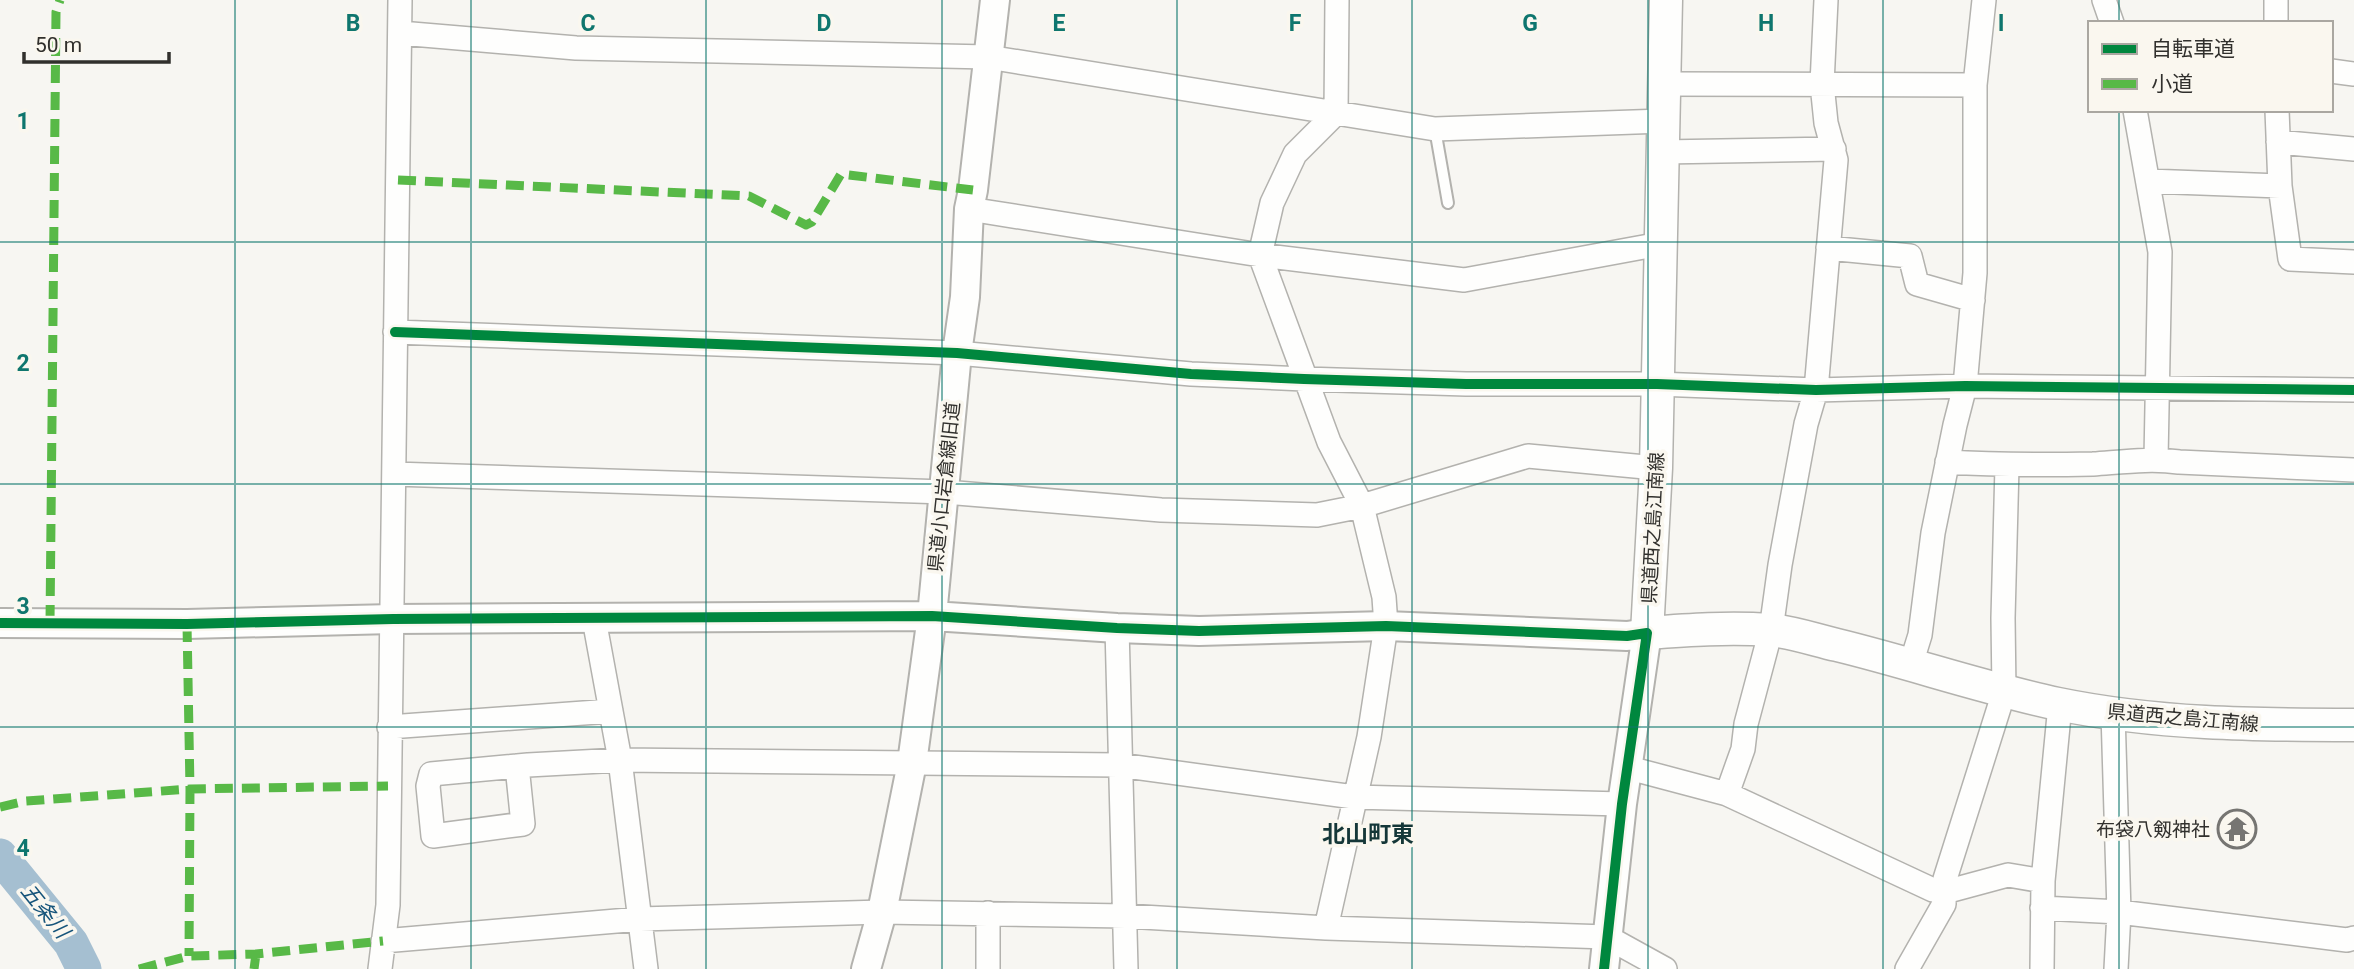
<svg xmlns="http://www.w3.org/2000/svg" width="2354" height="969" viewBox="0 0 2354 969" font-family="Roboto,'Noto Sans JP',sans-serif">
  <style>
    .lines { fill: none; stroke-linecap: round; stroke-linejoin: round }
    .river { stroke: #a5bfd1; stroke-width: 35 }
    .service-casing { stroke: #b3b2ae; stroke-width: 14 }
    .minor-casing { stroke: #b3b2ae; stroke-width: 26 }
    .tertiary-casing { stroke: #b3b2ae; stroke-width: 32 }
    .secondary-casing { stroke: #b3b2ae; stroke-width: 35 }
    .service { stroke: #fefefd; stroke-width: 10 }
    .minor { stroke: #fefefd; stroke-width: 23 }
    .tertiary { stroke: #fefefd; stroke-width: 28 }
    .secondary { stroke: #fefefd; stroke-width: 32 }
    .quiet { stroke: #58b947; stroke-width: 9; stroke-dasharray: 18 9; stroke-linecap: butt }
    .cycleway-casing { stroke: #faf7ef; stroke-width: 15 }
    .cycleway { stroke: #00873e; stroke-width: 10 }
    .grid { fill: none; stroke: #0f766e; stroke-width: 2; stroke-opacity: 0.55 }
    .labels { text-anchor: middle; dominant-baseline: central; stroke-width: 7; stroke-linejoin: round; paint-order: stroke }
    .street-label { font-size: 19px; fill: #31302d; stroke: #faf7ef }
    .poi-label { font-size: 19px; fill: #31302d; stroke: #faf7ef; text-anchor: end }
    .water-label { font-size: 21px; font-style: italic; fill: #17557b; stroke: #faf7ef }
    .quarter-label { font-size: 23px; font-weight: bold; fill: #153738; stroke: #faf7ef }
    .grid-label { font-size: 23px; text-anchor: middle; font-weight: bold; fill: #0f766e; stroke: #faf7ef; stroke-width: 7; stroke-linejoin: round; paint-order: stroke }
  </style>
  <rect width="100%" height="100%" fill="#f7f6f2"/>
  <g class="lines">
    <path class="river" d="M 0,856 L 71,943 L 84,969"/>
    <defs>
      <path id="service" d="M 1435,129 L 1448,203"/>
      <path id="minor" d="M 2104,0 L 2112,23
        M 2276,0 L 2276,23
        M 400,33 L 576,48 L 988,57 L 1435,129 L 1663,121
        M 2331,71 L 2354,74
        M 1664,84 L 1975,85
        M 2135,110 L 2160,252 L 2156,459
        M 2277,110 L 2280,186 L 2290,259 L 2354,262
        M 2278,142 L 2354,149
        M 1662,152 L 1834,149
        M 2148,181 L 2280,186
        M 969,209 L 1260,255 L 1464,280 L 1660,244
        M 1828,248 L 1910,256 L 1917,284 L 1973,300
        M 395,332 L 957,353 L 1191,374 L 1304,379 L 1466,384 L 1657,384 L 1816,390 L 1965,386 L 2354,390
        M 1947,462 C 1996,465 2044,465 2093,464 C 2122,462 2150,458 2179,462 L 2354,470
        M 394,474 L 945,492 L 1161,510 L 1317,515 L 1362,506 L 1528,456 L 1656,468
        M 594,619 L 620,760 L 646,969
        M 1117,628 L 1126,969
        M 1911,664 L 1920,635 L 1933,533 L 1955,425 L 1965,386 L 1975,273 L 1975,85 L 1984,0
        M 2113,713 L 2119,912 L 2116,969
        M 389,727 L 611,711
        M 517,766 L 523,824 L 433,836 L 428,786 L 431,774 L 528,765 L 620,760 L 1119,765 L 1354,797 L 1622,804
        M 1629,768 L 1727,794 L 1933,890 L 1945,892 L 2008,875 L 2043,881
        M 1727,794 L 1743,749 L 1746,724 L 1771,630 L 1780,565 L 1806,424 L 1816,390 L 1836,160 L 1826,123 L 1822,84 L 1826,0
        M 2042,908 L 2119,912 L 2347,940 L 2354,938
        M 1326,928 L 1369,737 L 1386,626 L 1384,597 L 1362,506 L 1329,442 L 1260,255 L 1272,203 L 1295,154 L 1336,113 L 1337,0
        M 383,941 L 640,919 L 882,912 L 1126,916 L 1326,928 L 1607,937 L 1665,969
        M 380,969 L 388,905 L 400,0
        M 988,969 L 988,913
        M 1907,969 L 1944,904 L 1945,879 L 2004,692 L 2003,618 L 2007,466
        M 2042,969 L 2043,881 L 2060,705"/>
      <path id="tertiary" d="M 0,623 L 187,624 L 393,619 L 932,616 L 1117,628 L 1199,631 L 1386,626 L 1627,636 L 1647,633 L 1622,804 L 1604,969
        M 866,969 L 882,912 L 912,763 L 932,616 L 957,353 L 965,297 L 969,209 L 973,190 L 995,0"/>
      <path id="secondary" d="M 1666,0 L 1656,468 L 1647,633 C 1688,630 1729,627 1770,630 C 1792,632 1815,640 1837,645 C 1911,663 1983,688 2058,704 C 2155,724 2255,725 2354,725"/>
    </defs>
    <use href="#service" class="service-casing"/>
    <use href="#minor" class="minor-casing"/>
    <use href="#tertiary" class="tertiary-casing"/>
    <use href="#secondary" class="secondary-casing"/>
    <use href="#service" class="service"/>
    <use href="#minor" class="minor"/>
    <use href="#tertiary" class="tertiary"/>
    <use href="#secondary" class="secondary"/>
    <path class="quiet" d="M 398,180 L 749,196 L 806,225 L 812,222 L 841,174 L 973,190
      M 50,623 L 56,12 L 60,0
      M 187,624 L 190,789 L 189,956
      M 0,807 L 26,801 L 190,789 L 388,786
      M 139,969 L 189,956 L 256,954 L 383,941
      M 254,969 L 256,954"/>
    <defs>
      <path id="cycleway" d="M 395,332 L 957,353 L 1191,374 L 1304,379 L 1466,384 L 1657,384 L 1816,390 L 1965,386 L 2354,390
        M 0,623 L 187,624 L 393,619 L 932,616 L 1117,628 L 1199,631 L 1386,626 L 1627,636 L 1647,633 L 1622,804 L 1604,969"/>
    </defs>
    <use href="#cycleway" class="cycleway-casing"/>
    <use href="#cycleway" class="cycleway"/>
  </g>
  <path class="grid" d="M 235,0 L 235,969M 471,0 L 471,969M 706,0 L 706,969M 942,0 L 942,969M 1177,0 L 1177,969M 1412,0 L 1412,969M 1648,0 L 1648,969M 1883,0 L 1883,969M 2119,0 L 2119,23M 2119,110 L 2119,969M 0,242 L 2354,242M 0,484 L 2354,484M 0,727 L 2354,727"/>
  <defs>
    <symbol id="temple-ring" viewBox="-11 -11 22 22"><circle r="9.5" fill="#faf7ef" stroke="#767572" stroke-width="1.5"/><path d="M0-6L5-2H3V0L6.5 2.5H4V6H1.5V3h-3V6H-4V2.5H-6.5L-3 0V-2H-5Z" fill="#767572"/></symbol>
  </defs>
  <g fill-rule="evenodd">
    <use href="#temple-ring" x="2215" y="807" width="44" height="44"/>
  </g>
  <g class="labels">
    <g class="street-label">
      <text transform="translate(944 487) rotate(-84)">県道小口岩倉線旧道</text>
      <text transform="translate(1653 528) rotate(-87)">県道西之島江南線</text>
      <text transform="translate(2183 718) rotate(5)">県道西之島江南線</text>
    </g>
    <g class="poi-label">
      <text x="2210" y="829">布袋八剱神社</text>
    </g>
    <g class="water-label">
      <text transform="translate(45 911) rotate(51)">五条川</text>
    </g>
    <g class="quarter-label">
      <text x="1368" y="834">北山町東</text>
    </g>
  </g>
  <g class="grid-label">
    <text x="353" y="31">B</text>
    <text x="588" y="31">C</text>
    <text x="824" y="31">D</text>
    <text x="1059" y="31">E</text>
    <text x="1295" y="31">F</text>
    <text x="1530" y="31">G</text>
    <text x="1766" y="31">H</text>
    <text x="2001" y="31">I</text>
    <text x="23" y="129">1</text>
    <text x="23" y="371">2</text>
    <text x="23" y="614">3</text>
    <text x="23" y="856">4</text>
  </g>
  <rect x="2088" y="21" width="245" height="91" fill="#faf7ef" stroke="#aaa7a1" stroke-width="2"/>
  <rect x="2102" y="44" width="35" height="10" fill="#00873e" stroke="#aaa7a1" stroke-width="2"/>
  <text x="2151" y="56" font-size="21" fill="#31302d">自転車道</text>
  <rect x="2102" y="79" width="35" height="10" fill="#58b947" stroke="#aaa7a1" stroke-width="2"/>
  <text x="2151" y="91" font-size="21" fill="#31302d">小道</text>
  <path d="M24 52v10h145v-10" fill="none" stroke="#31302d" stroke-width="3.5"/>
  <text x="35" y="52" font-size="21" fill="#31302d" stroke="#faf7ef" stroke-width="5" paint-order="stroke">50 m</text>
</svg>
